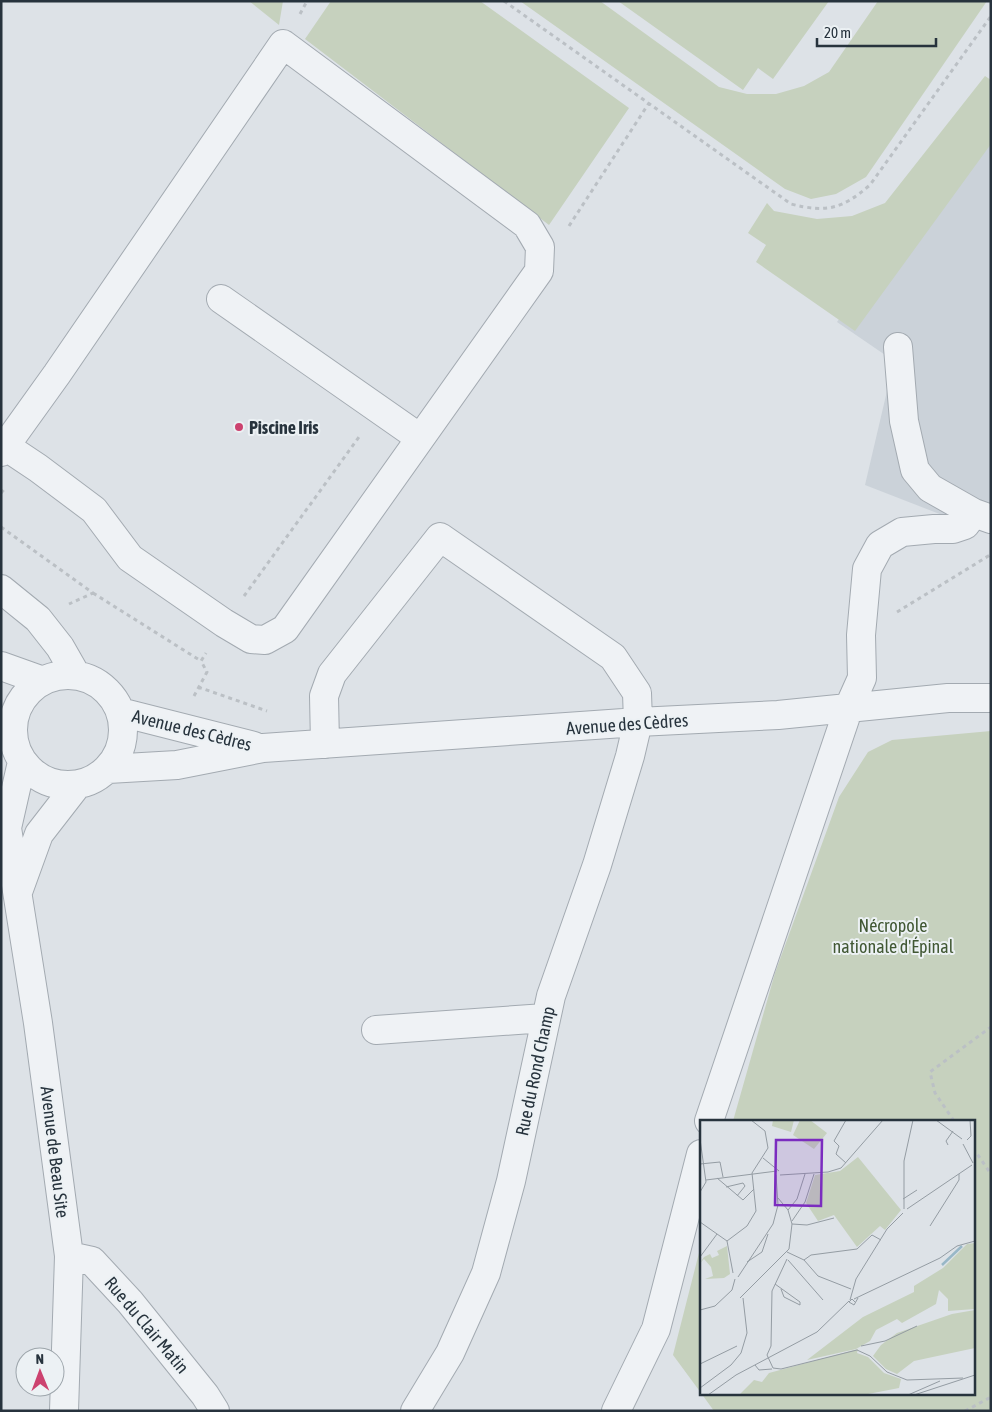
<svg xmlns="http://www.w3.org/2000/svg" width="992" height="1412" viewBox="0 0 992 1412" font-family="'Asap Condensed',sans-serif">
  <style>
    .built { fill: #cbd2d9 }
    .green { fill: #c6d1be }
    .lines { fill: none; stroke-linecap: round; stroke-linejoin: round }
    .minor-casing { stroke: #a3aab1; stroke-width: 30 }
    .path { stroke: #bbc0c5; stroke-width: 3; stroke-dasharray: 4 4; stroke-linecap: butt }
    .minor { stroke: #eff2f5; stroke-width: 28 }
    .poi-dot { fill: #cc426f; stroke: #ecf1f4; stroke-width: 2 }
    .labels { text-anchor: middle; dominant-baseline: central; stroke-width: 4; stroke-linejoin: round; paint-order: stroke }
    .poi-label { font-size: 18px; font-weight: bold; fill: #27333d; stroke: #ecf1f4; text-anchor: start }
    .street-label { font-size: 18px; fill: #27333d; stroke: #ecf1f4 }
    .park-label { font-size: 18px; fill: #415834; stroke: #ecf1f4 }
    .inset-river { fill: none; stroke: #98b7c7; stroke-width: 2.5 }
    .inset-road { fill: none; stroke: #949ca3; stroke-width: 1 }
    .view { fill: #7b2cbf; fill-opacity: 0.15; stroke: #7b2cbf; stroke-width: 2.5 }
    .inset-edge { fill: none; stroke: #27333d; stroke-width: 2.5 }
  </style>
  <rect width="100%" height="100%" fill="#dde2e7"/>
  <path class="built" d="M 991,112 L 991,534 L 865,485 L 894,361 L 837,322 Z"/>
  <path class="green" d="M 249,1 L 283,1 L 279,25 Z
    M 331,1 L 480,1 L 629,108 L 549,225 L 305,39 Z
    M 520,1 L 600,1 L 719,87 L 747,94 L 776,94 L 804,86 L 829,72 L 878,1 L 987,1 L 866,177 L 836,194 L 811,199 L 785,189 Z
    M 618,1 L 829,1 L 773,79 L 758,68 L 743,90 Z
    M 985,76 L 991,80 L 991,144 L 855,331 L 756,262 L 766,245 L 748,233 L 767,203 L 774,211 L 817,219 L 852,216 L 885,203 Z
    M 991,731 L 991,1411 L 714,1411 L 701,1393 L 973,1393 L 973,1121 L 733,1121 L 775,973 L 839,797 L 868,752 L 892,740 Z
    M 701,1245 L 701,1393 L 673,1355 Z"/>
  <g class="lines">
    <defs>
      <path id="minor" d="M 221,299 L 420,438
        M 898,347 L 904,421 L 915,470 L 930,488 L 974,513 L 991,519
        M 1,452 L 57,374 L 283,44 L 527,225 L 540,247 L 539,271 L 285,629 L 265,640 L 251,639 L 224,623 L 130,558 L 94,510 L 38,468 L 5,446
        M 1,589 L 38,619 L 60,647 L 76,675
        M 1,666 L 43,681
        M13 730a55 55 0 1 1 110 0a55 55 0 1 1-110 0Z
        M 120,712 L 254,746
        M 325,744 L 324,696 L 332,674 L 440,537 L 613,657 L 637,693 L 638,722 L 630,756 L 597,865 L 551,996 L 511,1181 L 486,1273 L 450,1353 L 415,1411
        M 22,762 L 7,828 L 38,1023 L 69,1256 L 64,1411
        M 108,769 L 177,765 L 263,748 L 638,722 L 778,715 L 948,698 L 991,698
        M 18,892 L 39,834 L 77,785
        M 376,1030 L 545,1018
        M 709,1121 L 849,707 L 862,678 L 861,635 L 867,569 L 880,545 L 902,532 L 934,529 L 953,529 L 965,525 L 974,513
        M 69,1256 L 92,1261 L 130,1302 L 205,1395 L 215,1411
        M 616,1411 L 656,1329 L 701,1154"/>
    </defs>
    <use href="#minor" class="minor-casing"/>
    <path class="path" d="M 504,1 L 791,204 C 827,213 842,209 870,185 L 991,16
      M 300,14 L 307,1
      M 569,226 L 649,103
      M 1,493 L 6,487
      M 1,527 L 93,593 L 69,604
      M 93,593 L 201,661 L 206,653
      M 244,596 L 359,437
      M 897,612 L 990,555
      M 198,687 L 267,711
      M 194,696 L 207,672 L 201,661
      M 954,1121 L 935,1093 L 930,1072 L 991,1027
      M 973,1148 L 991,1174
      M 965,1411 L 991,1397"/>
    <use href="#minor" class="minor"/>
  </g>
  <circle class="poi-dot" cx="239" cy="427" r="5"/>
  <g class="labels">
    <g class="poi-label">
      <text x="249" y="427">Piscine Iris</text>
    </g>
    <g class="street-label">
      <text transform="translate(627 724) rotate(-4)">Avenue des Cèdres</text>
      <text transform="translate(192 730) rotate(14)">Avenue des Cèdres</text>
      <text transform="translate(535 1071) rotate(-78)">Rue du Rond Champ</text>
      <text transform="translate(55 1152) rotate(83)">Avenue de Beau Site</text>
      <text transform="translate(147 1325) rotate(50)">Rue du Clair Matin</text>
    </g>
    <g class="park-label">
      <text x="893" y="925">Nécropole<tspan x="893" dy="21">nationale d'Épinal</tspan></text>
    </g>
  </g>
  <g transform="translate(700 1120)">
    <rect width="275" height="275" fill="#dde2e7"/>
    <path d="M 73,0 L 94,0 L 91,12 L 72,6 ZM 100,0 L 110,0 L 127,13 L 114,29 L 93,15 ZM 158,37 L 201,90 L 185,110 L 180,106 L 157,127 L 134,95 L 118,101 L 106,83 L 115,55 L 140,51 ZM 275,123 L 275,189 L 248,191 L 248,179 L 239,170 L 236,184 L 202,203 L 197,199 L 176,210 L 170,221 L 156,229 L 107,240 L 163,197 L 214,172 L 214,166 L 243,148 L 267,124 ZM 27,126 L 30,154 L 24,158 L 5,159 L 13,156 L 11,147 L 4,139 L 0,143 L 4,137 L 10,134 L 12,138 L 19,135 L 17,131 ZM 275,190 L 275,228 L 214,241 L 197,254 L 186,249 L 173,236 L 181,225 L 197,213 L 252,194 ZM 158,229 L 157,233 L 168,237 L 184,253 L 201,259 L 199,268 L 163,275 L 39,275 L 54,260 L 62,262 L 69,253 Z" fill="#c6d1be"/>
    <path class="inset-river" d="M 242,145 L 262,126"/>
    <path class="inset-road" d="M 236,0 L 262,19M 0,19 L 6,62 L 0,72M 267,20 L 271,16 L 270,0M 263,24 L 273,43M 248,25 L 246,21 L 253,11M 63,38 L 79,51M 146,43 L 136,34 L 139,26 L 134,21 L 146,0M 0,44 L 20,42 L 23,57M 80,55 L 128,52 L 141,48 L 183,0M 17,58 L 43,80 L 54,69M 6,60 L 77,51M 26,67 L 43,63 L 45,66 L 37,76M 203,79 L 217,70M 204,89 L 204,41 L 213,0M 207,89 L 272,45M 88,90 L 97,79 L 105,54M 92,101 L 105,82 L 114,54M 0,102 L 27,121M 92,104 L 107,105 L 134,98M 230,106 L 259,60 L 259,54M 27,121 L 47,106 L 56,91 L 52,53 L 68,28 L 65,11 L 51,0M 27,121 L 33,153M 87,132 L 104,140 L 118,156 L 151,169M 0,137 L 17,114M 88,140 L 123,180M 104,140 L 111,135 L 157,129 L 172,115 L 181,120M 47,142 L 62,132 L 68,114M 38,157 L 73,104 L 78,85 L 76,55M 75,164 L 100,182 L 100,185 L 84,177 L 81,169M 40,178 L 89,129 L 92,104 L 88,90 L 78,78M 154,179 L 240,138 L 257,126 L 275,121M 150,180 L 156,159 L 187,109 L 203,93M 155,182 L 152,179 L 149,182 L 154,185 L 158,178M 0,190 L 15,186 L 32,170 L 35,159M 161,226 L 185,221 L 217,206M 0,244 L 37,226M 55,245 L 59,250 L 72,249M 73,248 L 81,249 L 157,230 L 170,236 L 187,252 L 207,260 L 263,258M 73,248 L 67,235 L 71,226 L 72,171 L 87,139M 0,268 L 31,245 L 41,233 L 47,213 L 43,178M 8,275 L 36,255 L 117,212 L 149,181M 208,275 L 240,261M 214,275 L 275,255"/>
    <path class="view" d="M 76,20 L 122,20 L 121,86 L 75,85 Z"/>
    <rect width="275" height="275" class="inset-edge"/>
  </g>
  <rect width="992" height="1412" fill="none" stroke="#27333d" stroke-width="5"/>
  <g transform="translate(40 1372) rotate(359)"><circle r="24" fill="#ecf1f4" stroke="#9da5ab"/>
  <path d="M0-4L9 19L0 12L-9 19Z" fill="#cc426f"/>
  <text y="-8" font-size="14" font-weight="bold" text-anchor="middle" fill="#27333d">N</text>
  </g>
  <path d="M817 38v8h119v-8" fill="none" stroke="#27333d" stroke-width="2.5"/>
  <text x="824" y="38" font-size="15" fill="#27333d" stroke="#ecf1f4" stroke-width="4" paint-order="stroke">20 m</text>
</svg>
